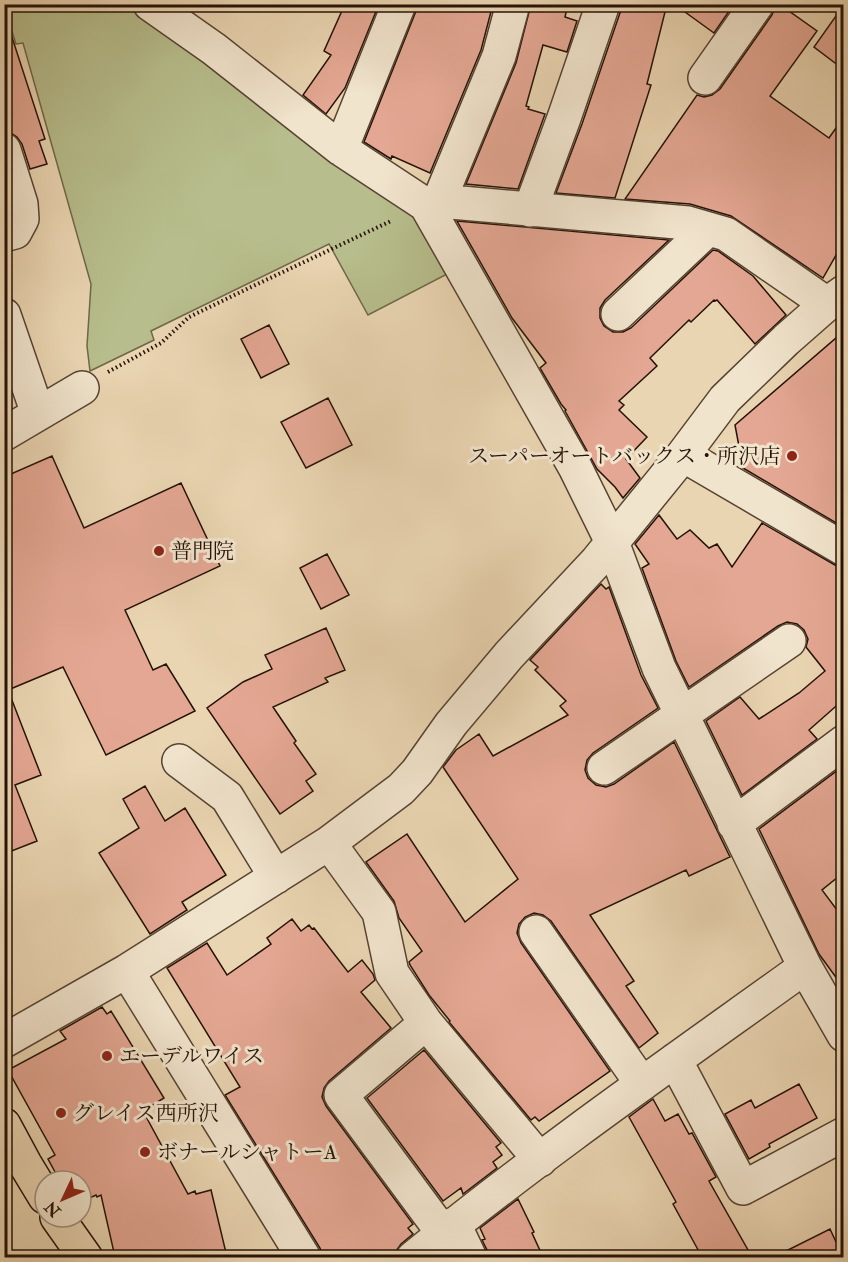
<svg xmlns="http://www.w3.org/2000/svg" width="848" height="1262" viewBox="0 0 848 1262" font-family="'IM FELL Double Pica','Noto Serif JP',serif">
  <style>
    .green { fill: #b7bd8c; stroke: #6e684a; stroke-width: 1.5 }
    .building { fill: #e4a793; stroke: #251207; stroke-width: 1.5 }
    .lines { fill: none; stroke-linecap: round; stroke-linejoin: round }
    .minor-casing { stroke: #564332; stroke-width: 36 }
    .highway-casing { stroke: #251207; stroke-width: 36 }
    .path { stroke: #251207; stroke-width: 4; stroke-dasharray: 1.5 3; stroke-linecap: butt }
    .minor { stroke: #f1e4cd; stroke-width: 33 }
    .highway { stroke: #ead5b2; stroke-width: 33 }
    .poi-dot { fill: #8f2418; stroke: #f1e4cd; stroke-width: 2 }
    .labels { text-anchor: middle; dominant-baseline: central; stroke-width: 6; stroke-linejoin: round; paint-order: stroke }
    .poi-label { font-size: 21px; fill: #251207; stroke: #f1e4cd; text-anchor: start }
  </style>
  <rect width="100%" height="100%" fill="#ead5b2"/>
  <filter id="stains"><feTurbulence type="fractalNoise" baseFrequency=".00333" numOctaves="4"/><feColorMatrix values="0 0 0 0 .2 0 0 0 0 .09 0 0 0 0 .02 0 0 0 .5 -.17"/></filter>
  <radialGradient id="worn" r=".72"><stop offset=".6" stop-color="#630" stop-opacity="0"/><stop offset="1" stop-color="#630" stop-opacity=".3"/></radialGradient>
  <path class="green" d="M 4,5 L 135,5 L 404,200 L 453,271 L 368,315 L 329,244 L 151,331 L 154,340 L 90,371 L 87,346 L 91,284 L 23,43 L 16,44 L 5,9 Z"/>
  <path class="building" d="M 345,4 L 379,4 L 345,88 L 326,114 L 303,95 L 331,55 L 324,51 Z
    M 418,4 L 493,4 L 481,50 L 430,173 L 392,156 L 391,159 L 364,142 L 416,11 Z
    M 531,4 L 568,4 L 565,17 L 577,21 L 567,52 L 543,45 L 526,106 L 529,107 L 528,109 L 545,114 L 518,189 L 466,184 L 516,63 Z
    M 621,4 L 667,4 L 647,84 L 651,85 L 615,198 L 556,193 L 582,124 L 621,10 Z
    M 674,4 L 734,4 L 714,33 Z
    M 776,4 L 779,4 L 817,31 L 770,96 L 829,138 L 843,118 L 843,243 L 823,278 L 731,216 L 690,204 L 625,199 L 697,95 L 704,97 L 712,95 L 720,89 L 772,15 Z
    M 843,6 L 843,69 L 814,47 Z
    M 4,31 L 10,31 L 45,139 L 39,141 L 47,164 L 30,169 L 22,144 L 17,137 L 11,133 L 4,113 Z
    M 457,221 L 669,240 L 605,300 L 600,308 L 600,318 L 604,326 L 613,332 L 623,332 L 631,328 L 713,250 L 718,251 L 753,276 L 786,315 L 755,344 L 717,300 L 715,301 L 714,300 L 691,322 L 689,320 L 650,358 L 657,366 L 619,401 L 624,405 L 619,410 L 647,437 L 626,459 L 640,478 L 623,498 L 615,487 L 597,469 L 565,411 L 566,410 L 561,404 L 540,368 L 546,363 L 512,318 Z
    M 269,325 L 289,364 L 261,378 L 241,339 Z
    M 843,332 L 843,527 L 743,468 L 735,425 Z
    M 328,398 L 352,445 L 306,468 L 281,422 Z
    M 52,456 L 84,528 L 181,483 L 220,566 L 125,610 L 153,670 L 166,664 L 195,711 L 106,755 L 63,667 L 8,690 L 41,775 L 15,785 L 37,841 L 4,854 L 4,477 Z
    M 659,515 L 677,539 L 690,530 L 709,548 L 717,544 L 732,567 L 762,523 L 835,565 L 843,568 L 843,700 L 809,730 L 817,739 L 742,795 L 706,721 L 740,697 L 759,719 L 799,693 L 825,671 L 806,647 L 808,639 L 804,630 L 797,624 L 787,622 L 778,626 L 689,687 L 676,661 L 642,568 L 649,564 L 635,544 Z
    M 327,554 L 349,595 L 321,609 L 300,568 Z
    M 601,584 L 606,589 L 609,587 L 641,675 L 658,708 L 593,753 L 587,760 L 585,770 L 588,778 L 596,785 L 606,787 L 614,784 L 674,742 L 730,857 L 689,876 L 686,870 L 590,915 L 634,981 L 626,986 L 658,1033 L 639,1048 L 551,921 L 543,915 L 534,913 L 525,917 L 519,924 L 517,933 L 521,943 L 610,1071 L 539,1121 L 535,1117 L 531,1120 L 449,1022 L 450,1021 L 429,995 L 410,965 L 409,962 L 422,951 L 399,918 L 394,901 L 366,862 L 407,834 L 465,922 L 518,879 L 443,767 L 456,750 L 479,734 L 493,756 L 568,715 L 560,706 L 566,701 L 535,670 L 538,667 L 530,660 Z
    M 326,628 L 345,670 L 325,678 L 328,682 L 273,707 L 296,741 L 294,743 L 316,774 L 306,781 L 313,791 L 280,814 L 207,708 L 243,682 L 272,669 L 265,655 Z
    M 842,767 L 843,769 L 843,873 L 822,890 L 843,918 L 843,987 L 819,954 L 759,829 Z
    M 145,786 L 165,821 L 185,808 L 226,875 L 182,902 L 187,910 L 150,934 L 99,853 L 139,828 L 123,799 Z
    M 292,919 L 301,931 L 309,925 L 312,929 L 314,928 L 348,972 L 362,960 L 373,974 L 375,980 L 361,992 L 391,1028 L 329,1081 L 324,1088 L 322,1097 L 326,1106 L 413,1224 L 408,1228 L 413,1234 L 401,1244 L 396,1251 L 395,1257 L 323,1257 L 320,1248 L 225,1095 L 240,1087 L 167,968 L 207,943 L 227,975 L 271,944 L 267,938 Z
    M 102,1007 L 107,1014 L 111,1011 L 164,1098 L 143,1111 L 188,1194 L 195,1191 L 196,1194 L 211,1190 L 227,1257 L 115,1257 L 101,1195 L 97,1197 L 96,1195 L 81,1202 L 81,1181 L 60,1181 L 48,1159 L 55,1155 L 8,1070 L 66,1039 L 60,1031 Z
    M 424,1050 L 501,1143 L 496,1147 L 502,1155 L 493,1162 L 497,1168 L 463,1194 L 461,1188 L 443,1201 L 367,1098 Z
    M 799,1084 L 817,1118 L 769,1144 L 770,1147 L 749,1159 L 725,1114 L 751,1100 L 755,1108 Z
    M 653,1099 L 665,1121 L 678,1114 L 689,1134 L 692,1133 L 716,1177 L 709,1181 L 752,1257 L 702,1257 L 673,1204 L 676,1202 L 629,1117 Z
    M 518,1199 L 534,1232 L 532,1233 L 543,1257 L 488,1257 L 487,1250 L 482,1240 L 485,1239 L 480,1228 Z
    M 830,1229 L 843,1257 L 774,1257 Z"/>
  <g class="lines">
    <defs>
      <path id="minor" d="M 150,4 L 214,49 L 341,149 L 426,205 L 575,467 L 612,542 L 659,668 L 805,967 L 844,1035
        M 705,78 L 757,4
        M 341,149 L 399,4
        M 4,150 L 21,204 L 22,219 L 15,232 L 4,235
        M 439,201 L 499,56 L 513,4
        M 426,205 L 439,201 L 688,223 L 726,234 L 827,304
        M 530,210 L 564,118 L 603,4
        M 618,314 L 708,229
        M 4,315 L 38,414
        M 4,434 L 82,388
        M 683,455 L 844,549
        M 179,761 L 227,797 L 276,877
        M 604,768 L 789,641
        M 734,824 L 844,742
        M 329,843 L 379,912 L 392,973 L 426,1023 L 540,1160
        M 536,932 L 642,1084
        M 127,971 L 304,1258
        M 426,1023 L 341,1095 L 443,1233
        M 4,1041 L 127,971 L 310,855 L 329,843 L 401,789 L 417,772 L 451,724 L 509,655 L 597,561 L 683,455 L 725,399 L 786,340 L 827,304 L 844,292
        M 675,1060 L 743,1188 L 844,1134
        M 454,1224 L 470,1258
        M 413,1258 C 539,1155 673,1062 805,967"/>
      <path id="highway" d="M 4,1125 L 25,1164 L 45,1197
        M 57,1217 L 86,1258"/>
    </defs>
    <use href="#minor" class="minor-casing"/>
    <use href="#highway" class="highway-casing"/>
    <path class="path" d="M 108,372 L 161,343 L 189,317 L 249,288 L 391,221"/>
    <use href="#minor" class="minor"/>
    <use href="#highway" class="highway"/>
  </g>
  <g class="poi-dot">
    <circle cx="792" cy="456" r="6"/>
    <circle cx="159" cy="551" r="6"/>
    <circle cx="107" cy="1056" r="6"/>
    <circle cx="61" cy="1113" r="6"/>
    <circle cx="145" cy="1152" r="6"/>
  </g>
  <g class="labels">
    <g class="poi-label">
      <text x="780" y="456" text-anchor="end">スーパーオートバックス・所沢店</text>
      <text x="171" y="551">普門院</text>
      <text x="119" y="1056">エーデルワイス</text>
      <text x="73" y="1113">グレイス西所沢</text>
      <text x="157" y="1152">ボナールシャトーA</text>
    </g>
  </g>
  <rect width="848" height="1262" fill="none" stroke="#ead5b2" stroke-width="24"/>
  <rect x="6" y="6" width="836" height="1250" fill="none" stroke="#251207" stroke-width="3"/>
  <rect x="12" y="12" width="824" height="1238" fill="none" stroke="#251207" stroke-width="1.5"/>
  <g transform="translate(63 1199) rotate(226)"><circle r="28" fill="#f1e4cd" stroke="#9f907e" stroke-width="1.5"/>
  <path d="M0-4.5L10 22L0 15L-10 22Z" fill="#8f2418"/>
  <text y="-9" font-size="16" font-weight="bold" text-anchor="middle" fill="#251207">N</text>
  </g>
  <rect width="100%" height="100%" filter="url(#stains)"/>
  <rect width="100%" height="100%" fill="url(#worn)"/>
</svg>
